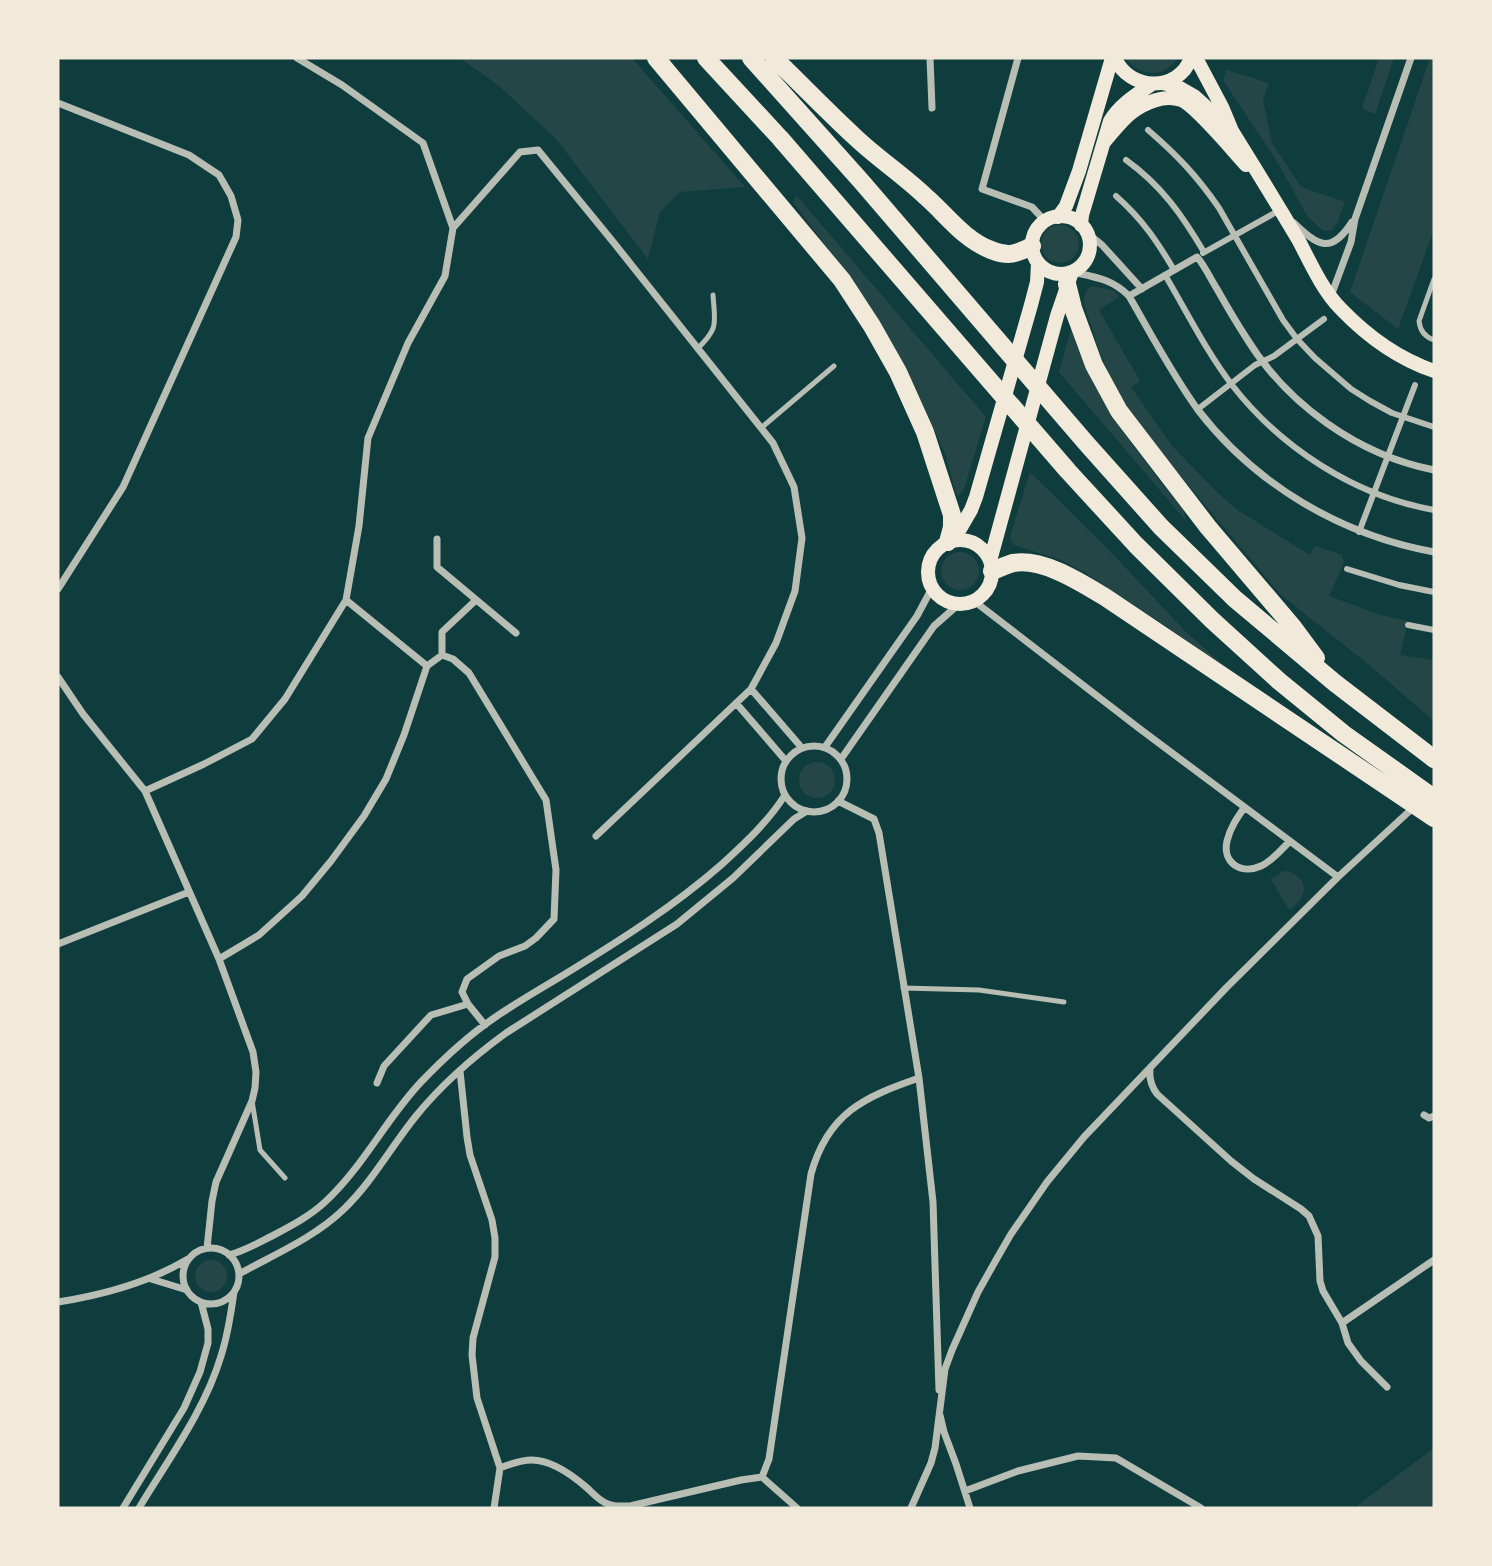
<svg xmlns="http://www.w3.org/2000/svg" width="1492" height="1566" viewBox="0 0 1492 1566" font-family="Signika,sans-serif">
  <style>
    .green { fill: #244646 }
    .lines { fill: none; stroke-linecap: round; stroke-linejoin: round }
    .service { stroke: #b8beb3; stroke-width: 5 }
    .pedestrian { stroke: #b8beb3; stroke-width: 6 }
    .minor { stroke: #b8beb3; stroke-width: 7 }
    .secondary { stroke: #f1e9da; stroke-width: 14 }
    .motorway { stroke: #f1e9da; stroke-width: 18 }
  </style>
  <rect width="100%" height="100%" fill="#0f3d3e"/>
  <path class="green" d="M 460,58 L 632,58 L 745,187 L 680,192 L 660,212 L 648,259 L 557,140 L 498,85 Z
    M 1125,58 L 1178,58 C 1164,79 1140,77 1125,58 Z
    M 1379,58 L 1394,58 L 1375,114 L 1362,108 Z
    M 1430,58 L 1434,58 L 1434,229 L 1398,329 L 1350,292 Z
    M 1227,70 L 1269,83 L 1263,100 L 1272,143 L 1301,187 L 1345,202 L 1337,223 L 1332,230 L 1325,231 L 1321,229 L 1308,217 L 1276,160 L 1223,80 Z
    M 796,195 L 986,417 L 965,486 L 959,496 L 956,494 L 946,456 L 927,413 L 903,363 L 869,304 L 793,202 Z
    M1041 244a19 19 0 1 1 38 0a19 19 0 1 1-38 0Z
    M 1093,286 L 1115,291 L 1119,297 L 1099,310 L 1140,381 L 1131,387 L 1172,446 L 1218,493 L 1236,509 L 1310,555 L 1315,546 L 1342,555 L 1344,563 L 1329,596 L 1381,615 L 1408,621 L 1400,655 L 1434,660 L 1434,721 L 1368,664 L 1281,595 L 1146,435 L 1130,412 L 1109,374 L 1100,353 L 1084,304 L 1084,297 L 1088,288 Z
    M 1071,329 C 1077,347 1084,366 1094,384 C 1118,430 1153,471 1184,512 L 1187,522 L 1059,372 Z
    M 1030,472 L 1108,549 L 1184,630 L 1232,673 L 1166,626 L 1084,572 L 1061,560 L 1014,545 L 1010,539 L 1011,533 Z
    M941 571a19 19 0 1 1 38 0a19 19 0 1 1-38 0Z
    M799 780a18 18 0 1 1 36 0a18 18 0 1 1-36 0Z
    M 1284,871 C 1296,872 1309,883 1302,896 C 1300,901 1294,906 1290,910 L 1281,897 L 1271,879 Z
    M195 1276a16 16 0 1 1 32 0a16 16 0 1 1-32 0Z
    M 1434,1448 L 1434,1508 L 1354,1508 Z"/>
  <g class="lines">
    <path class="service" d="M 1434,279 L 1419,321 C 1420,331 1425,337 1434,340
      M 697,349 C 719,328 715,324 713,295
      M 761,428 L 834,366
      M 903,988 L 979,990 L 1064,1002
      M 252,1101 L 260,1150 L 285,1178"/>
    <path class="pedestrian" d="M 1148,130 C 1177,155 1197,176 1219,208 L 1283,320 L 1297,339 L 1315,358 L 1351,389 L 1370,401 L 1392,413 L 1434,427
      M 1126,160 C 1162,186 1182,215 1204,252
      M 1116,196 C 1142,219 1157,241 1174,270
      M 1203,253 L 1280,210
      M 1165,275 C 1187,312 1206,351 1232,385 C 1281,448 1355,496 1434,510
      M 1198,409 L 1255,365 L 1274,356 L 1324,319
      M 1359,532 L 1415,385
      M 1347,569 L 1399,585 L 1434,592
      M 1408,625 L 1434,630"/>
    <path class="minor" d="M 930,58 L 932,108
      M 1018,58 L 982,189 L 1032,207 L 1045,221
      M 58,103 L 189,155 L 219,175 L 231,196 L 238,220 L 236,237 L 123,487 L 58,589
      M 1294,223 C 1318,246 1331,255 1352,222
      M 453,228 L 520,152 L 538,150 L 614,243 L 773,443 L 794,487 L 802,538 L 795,591 L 776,643 L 751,689 L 596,836
      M 1086,232 L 1102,245 L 1142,289
      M 1072,272 C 1095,277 1112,279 1129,296 C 1151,334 1172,374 1198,410 C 1256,485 1341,535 1434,552
      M 1129,296 L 1197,257 C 1205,266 1210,278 1217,289 C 1226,305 1236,322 1247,339 C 1288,405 1358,455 1434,470
      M 1331,296 L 1351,242 L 1355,219 L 1411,58
      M 437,539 L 437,567 L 516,633
      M 346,600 L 427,666
      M 974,601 L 1140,729 L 1338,877
      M 442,655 L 442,632 L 476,600
      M 58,677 L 83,714 L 145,791 L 219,959 L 253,1052 L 256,1072 L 255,1088 L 252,1101 L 216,1182 L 212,1201 L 207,1248
      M 751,689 L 802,748
      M 736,703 L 786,761
      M781 779a33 33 0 1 1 66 0a33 33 0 1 1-66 0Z
      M 825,747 L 917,616 L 932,588
      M 841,759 L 934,626 L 959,604
      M 145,791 L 204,764 L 252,739 L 285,699 L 346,600 L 359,526 L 368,438 L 408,343 L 445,276 L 453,228 L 423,143 L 342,85 L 297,58
      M 838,801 L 874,819 L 879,833 L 919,1078 L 933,1202 L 939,1390
      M 1244,808 C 1237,818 1230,828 1227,841 C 1222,863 1241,875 1261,866 C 1272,861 1281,850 1290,841
      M 58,944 L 189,892
      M 219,959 L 259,935 L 302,896 L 331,861 L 364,816 L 386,779 L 404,735 L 427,666 L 442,655 L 453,659 L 469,673 L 546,800 L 556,870 L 554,919 L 536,938 L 525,946 L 499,956 L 467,979 L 462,992 L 468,1004 L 485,1025
      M 1150,1070 C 1149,1079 1152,1087 1157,1094 L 1231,1161 L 1254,1179 L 1301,1209 L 1309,1216 L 1318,1236 L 1320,1281 L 1323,1291 L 1342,1323 L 1348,1343 L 1361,1361 L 1387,1387
      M 460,1071 L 467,1137 L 470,1155 L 492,1220 L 495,1238 L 495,1257 L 473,1338 L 472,1355 L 477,1398 L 500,1468 L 494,1508
      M 377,1083 L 384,1066 L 431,1015 L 468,1004
      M 1424,1115 L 1429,1118 L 1434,1116
      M183 1276a28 28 0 1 1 56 0a28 28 0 1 1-56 0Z
      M 229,1255 C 244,1251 258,1243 272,1236 C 291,1226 310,1216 325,1202 C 363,1167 386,1119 421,1082 C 444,1058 470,1034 497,1016 C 519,1001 542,988 565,974 C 619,941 673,907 721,865 C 744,844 768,822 785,795
      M 239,1274 C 275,1254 314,1238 344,1209 C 372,1182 391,1147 416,1116 C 442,1084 473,1057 506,1033 L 677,924 L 733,878 L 794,819 L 807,811
      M 151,1279 L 187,1290
      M 58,1302 C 103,1295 148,1283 188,1259
      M 1342,1323 L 1434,1260
      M 940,1415 L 944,1432 L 956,1464 L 970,1508
      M 500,1468 C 510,1464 521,1460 532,1460 C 552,1460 572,1475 586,1487 C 593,1493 599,1501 608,1504 C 615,1507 622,1506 630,1506 L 741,1480 L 762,1477
      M 965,1491 L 1018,1471 L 1078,1456 L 1116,1458 L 1201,1508
      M 123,1508 L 184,1408 L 200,1372 L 208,1343 L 208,1329 L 201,1302
      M 139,1508 C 168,1460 205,1410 221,1356 C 228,1335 231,1313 234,1292
      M 797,1508 L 762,1477 L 769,1459 L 811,1174 C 828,1113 864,1097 919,1078
      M 911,1508 L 931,1463 L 935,1448 L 945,1369 L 952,1350 L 978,1292 L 996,1260 L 1011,1234 L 1047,1182 L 1084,1137 L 1226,988 L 1338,877 L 1415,806"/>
    <path class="secondary" d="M 1115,58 C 1129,91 1178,93 1191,58
      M 1196,58 L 1222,107 L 1232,131 C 1255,168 1277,204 1299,241 C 1311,264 1323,291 1341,309 C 1367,336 1399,359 1434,371
      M 1163,83 L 1180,88 L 1194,96 L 1227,126
      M 1105,141 C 1113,132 1121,121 1131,113 C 1144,103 1164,94 1181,100 C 1195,105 1234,152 1246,165
      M1032 245a29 29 0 1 1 58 0a29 29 0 1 1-58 0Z
      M 1058,217 L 1066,206 L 1079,171 L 1112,58
      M 1081,225 L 1082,215 L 1110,121 C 1120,104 1136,95 1152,84
      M928 572a32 32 0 1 1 64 0a32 32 0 1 1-64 0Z
      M 953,541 L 971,510 L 976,497 L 1031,305 L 1037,282 L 1038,263
      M 990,561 L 1057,316 L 1072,272"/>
    <path class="motorway" d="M 656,58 L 842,280 L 872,326 L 898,372 L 925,432 L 952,515 L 952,527 L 948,542
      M 706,58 L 780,138 L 1068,471 L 1136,545 L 1212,620 L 1279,681 L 1344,734 L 1434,798
      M 751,58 L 861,181 L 1086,443 L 1161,527 L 1235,599 L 1335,683 L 1434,759
      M 774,58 C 801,84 827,111 855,137 C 877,158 903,175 925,196 C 947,215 963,239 991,250 C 1009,257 1016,254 1032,246
      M 1067,284 L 1073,308 L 1094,365 L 1119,411 L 1208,527 L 1293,627 L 1316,658
      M 992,571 C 998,569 1006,565 1013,563 C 1043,558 1080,582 1105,597 L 1434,818"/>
  </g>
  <rect width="1492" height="1566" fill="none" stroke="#f1e9da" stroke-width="119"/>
</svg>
